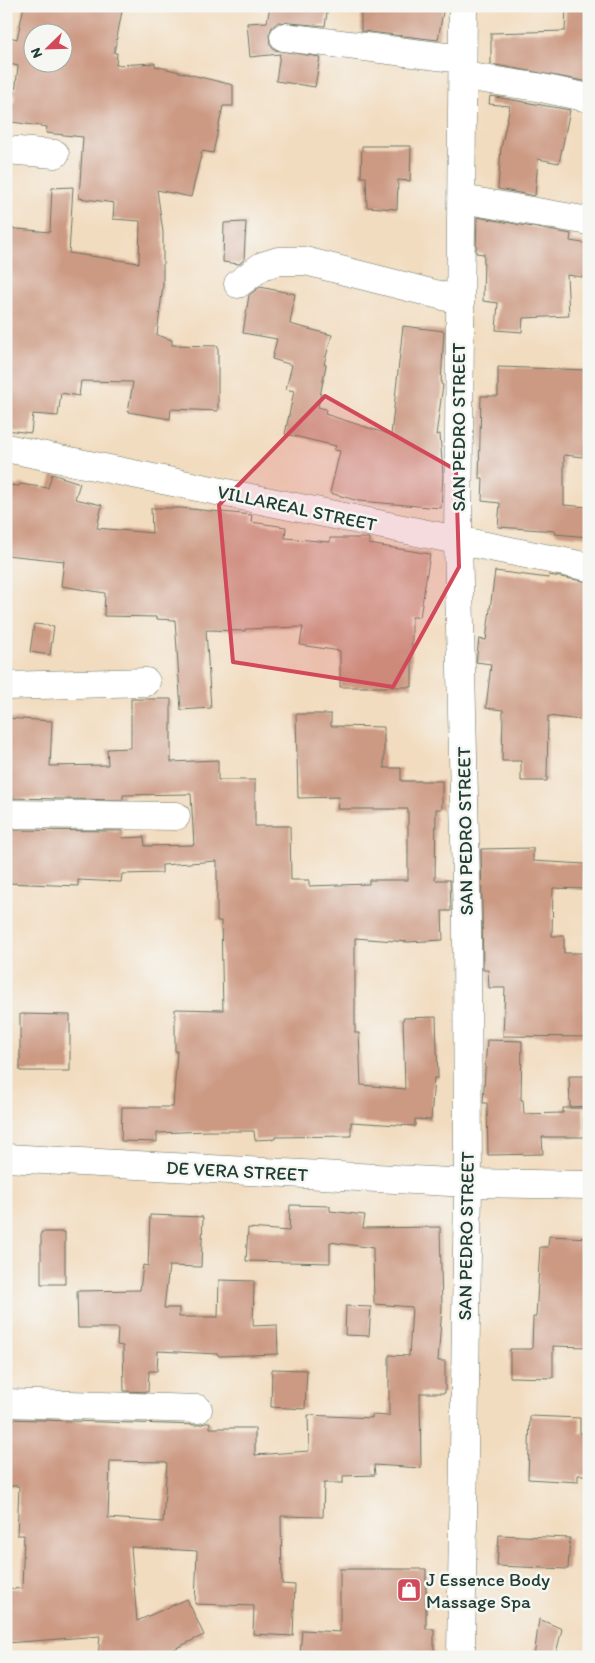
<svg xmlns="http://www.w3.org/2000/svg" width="595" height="1663" viewBox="0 0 595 1663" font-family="Itim,sans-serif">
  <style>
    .building { fill: #cc9982; fill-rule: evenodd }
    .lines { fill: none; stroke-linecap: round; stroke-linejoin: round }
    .minor-casing { stroke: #697565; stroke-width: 29 }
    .minor { stroke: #fff; stroke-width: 28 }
    .marked { fill: #d1495b; fill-opacity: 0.2; stroke: #d1495b; stroke-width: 4; stroke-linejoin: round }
    .labels { text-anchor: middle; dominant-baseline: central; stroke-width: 5; stroke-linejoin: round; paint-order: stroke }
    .street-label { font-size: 19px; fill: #1f3d34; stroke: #f6f6f2 }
    .poi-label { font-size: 19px; fill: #1f3d34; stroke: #f6f6f2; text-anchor: start }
  </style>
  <rect width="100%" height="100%" fill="#f6f6f2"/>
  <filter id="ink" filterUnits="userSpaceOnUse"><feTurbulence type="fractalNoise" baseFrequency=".02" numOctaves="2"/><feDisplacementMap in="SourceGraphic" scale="10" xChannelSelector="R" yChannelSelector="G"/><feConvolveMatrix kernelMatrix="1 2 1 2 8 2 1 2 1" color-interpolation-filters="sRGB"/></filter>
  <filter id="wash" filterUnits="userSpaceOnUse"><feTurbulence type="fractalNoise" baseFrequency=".0096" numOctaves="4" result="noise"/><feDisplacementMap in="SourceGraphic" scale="20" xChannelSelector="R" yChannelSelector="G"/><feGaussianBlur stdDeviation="1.12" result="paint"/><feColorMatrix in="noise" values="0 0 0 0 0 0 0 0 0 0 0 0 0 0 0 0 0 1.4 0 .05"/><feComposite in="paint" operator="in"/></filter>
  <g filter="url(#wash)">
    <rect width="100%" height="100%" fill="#f2dcbf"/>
    <g id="blocks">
      <path class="building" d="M 24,6 L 123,6 L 114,53 L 117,53 L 116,65 L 155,63 L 155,66 L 233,85 L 233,106 L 223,106 L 213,153 L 202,151 L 191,197 L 157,190 L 163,232 L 163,285 L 157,335 L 172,340 L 172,345 L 218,346 L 218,411 L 171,409 L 170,419 L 128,412 L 133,382 L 81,381 L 79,396 L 61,393 L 58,416 L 33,414 L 31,433 L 6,430 L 6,228 L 50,232 L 52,188 L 73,187 L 69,253 L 139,263 L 140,221 L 113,219 L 114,203 L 79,198 L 83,137 L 46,133 L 47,127 L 12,122 L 18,66 L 6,63 L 6,36 L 17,39 ZM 32,32 L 62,32 L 62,62 L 32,62 Z
        M 270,6 L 328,6 L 325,26 L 278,22 L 272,27 L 269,35 L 270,44 L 275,50 L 320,57 L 315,87 L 276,81 L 280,54 L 250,57 L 247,23 L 267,22 Z
        M 361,6 L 444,6 L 438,40 L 361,31 Z
        M 566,6 L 589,6 L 589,82 L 491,64 L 491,33 L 565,31 Z
        M 490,96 L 570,110 L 559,163 L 538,159 L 535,196 L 498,189 L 501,148 L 510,106 L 489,104 Z
        M 362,146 L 411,146 L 410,181 L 398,180 L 397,209 L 367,207 L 366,177 L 361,177 Z
        M 477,217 L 571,234 L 570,241 L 589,244 L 589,278 L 567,275 L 569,316 L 523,318 L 522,332 L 496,330 L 498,303 L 483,301 L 484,254 L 476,253 Z
        M 246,222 L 244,260 L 239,264 L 223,262 L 224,223 Z
        M 260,287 L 295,294 L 290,324 L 332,335 L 324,364 L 326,365 L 318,407 L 326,409 L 325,414 L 391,435 L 403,326 L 444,331 L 441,384 L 443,385 L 436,435 L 440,434 L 443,475 L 441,508 L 359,501 L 330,493 L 340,451 L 334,450 L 336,446 L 285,434 L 294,391 L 286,389 L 292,365 L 272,359 L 277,339 L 243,333 L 249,295 Z
        M 498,367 L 589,370 L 589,441 L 584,440 L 583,457 L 564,455 L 564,505 L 589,507 L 589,537 L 555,534 L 556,531 L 498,527 L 500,503 L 482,501 L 483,478 L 479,478 L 481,396 L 498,396 Z
        M 52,474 L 80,483 L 75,499 L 102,505 L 97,528 L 152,533 L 151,508 L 181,508 L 252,515 L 251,522 L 286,527 L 285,538 L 330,542 L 330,538 L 369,538 L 369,544 L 430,554 L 420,617 L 412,617 L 412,687 L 340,687 L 340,651 L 300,645 L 303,627 L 245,629 L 245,631 L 206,630 L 211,708 L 181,710 L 175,620 L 156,619 L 156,617 L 104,616 L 105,593 L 61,586 L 64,561 L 6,555 L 6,485 L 19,486 L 20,484 L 48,488 Z
        M 495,571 L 548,578 L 549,575 L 589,582 L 589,721 L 548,716 L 547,781 L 521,781 L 521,761 L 502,761 L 503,710 L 486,708 L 491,664 L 476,662 L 479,639 L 486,640 Z
        M 34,624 L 54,626 L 50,655 L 30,652 Z
        M 131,699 L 171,699 L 171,762 L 218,760 L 218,780 L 255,780 L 255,826 L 290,826 L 291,880 L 309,880 L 309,886 L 369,884 L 369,880 L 408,880 L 408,809 L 337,809 L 339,797 L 298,798 L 296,714 L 331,714 L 331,726 L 384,727 L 384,768 L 401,768 L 401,781 L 442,781 L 442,809 L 436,809 L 435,880 L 450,880 L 451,911 L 442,911 L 443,940 L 408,942 L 355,938 L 355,1033 L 359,1033 L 361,1085 L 405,1089 L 403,1018 L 436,1017 L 438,1078 L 434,1078 L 431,1120 L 415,1119 L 415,1126 L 351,1122 L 351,1136 L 275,1137 L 275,1139 L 255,1140 L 254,1131 L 208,1131 L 157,1133 L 157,1142 L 121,1141 L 122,1107 L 173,1107 L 177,1051 L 175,1051 L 175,1009 L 223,1010 L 221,921 L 217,921 L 217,861 L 162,865 L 162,873 L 122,874 L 121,882 L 78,880 L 78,886 L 6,883 L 6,830 L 123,831 L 122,838 L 144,837 L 145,846 L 194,845 L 191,794 L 123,795 L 123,800 L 6,798 L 6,718 L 52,721 L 50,766 L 108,765 L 107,749 L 131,748 Z
        M 533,848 L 533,861 L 585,864 L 584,889 L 553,888 L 552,936 L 564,936 L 564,953 L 589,953 L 589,1037 L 503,1036 L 505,988 L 489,988 L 488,970 L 483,970 L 481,849 Z
        M 20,1014 L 70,1015 L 70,1071 L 20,1071 Z
        M 487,1040 L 522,1041 L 521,1100 L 523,1100 L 524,1114 L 563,1113 L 563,1108 L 583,1108 L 584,1137 L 542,1137 L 543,1154 L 488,1155 L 487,1103 L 483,1103 Z
        M 569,1076 L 589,1076 L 589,1106 L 570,1107 Z
        M 290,1205 L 330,1206 L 330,1211 L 365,1215 L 363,1228 L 440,1227 L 442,1307 L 438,1361 L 445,1361 L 445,1393 L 420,1393 L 421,1468 L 374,1465 L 375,1475 L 343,1476 L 343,1483 L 324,1483 L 323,1517 L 281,1516 L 282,1584 L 295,1585 L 293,1636 L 253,1634 L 254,1606 L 195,1604 L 197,1551 L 131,1547 L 137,1621 L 187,1599 L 204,1635 L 157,1657 L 98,1657 L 100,1636 L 6,1643 L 6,1588 L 22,1589 L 24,1535 L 17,1535 L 19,1486 L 6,1486 L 6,1419 L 198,1425 L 210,1422 L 210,1428 L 255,1428 L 255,1455 L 309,1451 L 308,1415 L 372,1418 L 372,1415 L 389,1416 L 389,1355 L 409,1356 L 412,1307 L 374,1304 L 373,1248 L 330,1242 L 330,1263 L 246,1261 L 248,1228 L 289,1231 ZM 110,1461 L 167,1462 L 163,1522 L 108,1518 Z
        M 150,1215 L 203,1217 L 201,1267 L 169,1266 L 164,1308 L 179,1308 L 179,1317 L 218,1317 L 219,1280 L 254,1281 L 253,1326 L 277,1325 L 278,1354 L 219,1356 L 218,1354 L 158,1351 L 157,1371 L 149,1371 L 148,1392 L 124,1391 L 123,1346 L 117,1345 L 118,1328 L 78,1328 L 77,1291 L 140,1290 L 143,1265 L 148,1266 Z
        M 41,1232 L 65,1232 L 65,1284 L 41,1284 Z
        M 549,1236 L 589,1238 L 589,1347 L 553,1346 L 553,1378 L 510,1377 L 510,1349 L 532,1349 L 533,1317 L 536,1317 L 540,1247 L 548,1247 Z
        M 346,1306 L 371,1307 L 369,1336 L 345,1335 Z
        M 272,1369 L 307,1370 L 305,1409 L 271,1407 Z
        M 530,1416 L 580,1418 L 580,1433 L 589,1433 L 589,1475 L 578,1475 L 578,1482 L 528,1479 Z
        M 499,1535 L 570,1538 L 568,1569 L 497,1566 Z
        M 340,1569 L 426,1569 L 426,1629 L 434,1629 L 434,1657 L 369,1657 L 331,1652 L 331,1657 L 300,1655 L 302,1630 L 340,1632 Z
        M 539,1619 L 562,1629 L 555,1657 L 534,1657 Z"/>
    </g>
  </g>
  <g filter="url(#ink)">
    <use href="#blocks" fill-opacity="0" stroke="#697565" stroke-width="1"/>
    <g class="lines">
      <defs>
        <path id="minor" d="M 284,37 L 462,59
          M 463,76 L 537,87 L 589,98
          M 6,150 L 55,154
          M 462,199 L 589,221
          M 238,284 L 262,266 L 278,261 L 305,261 L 459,300
          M 6,448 L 589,567
          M 6,686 L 146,682
          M 6,814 L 176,816
          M 6,1158 L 468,1183 L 589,1185
          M 6,1403 L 198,1409
          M 461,1657 L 468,1183 L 467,925 L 458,541 L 463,6"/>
      </defs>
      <use href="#minor" class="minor-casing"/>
      <use href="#minor" class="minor"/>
    </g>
  </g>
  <path class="marked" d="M 325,396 L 456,470 L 459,567 L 393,687 L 233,662 L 219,505 Z"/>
  <defs>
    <symbol id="shop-square" viewBox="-11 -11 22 22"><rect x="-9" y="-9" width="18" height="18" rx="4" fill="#d1495b" stroke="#f6f6f2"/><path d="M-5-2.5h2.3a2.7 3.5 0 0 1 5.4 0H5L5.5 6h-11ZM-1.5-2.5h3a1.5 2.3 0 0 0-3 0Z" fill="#fff"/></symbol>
  </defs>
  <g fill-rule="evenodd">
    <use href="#shop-square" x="395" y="1576" width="28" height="28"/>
  </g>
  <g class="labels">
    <g class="street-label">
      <text transform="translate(458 427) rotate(-90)">SAN PEDRO STREET</text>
      <text transform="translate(297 508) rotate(12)">VILLAREAL STREET</text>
      <text transform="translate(465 831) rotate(-91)">SAN PEDRO STREET</text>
      <text transform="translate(237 1171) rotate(3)">DE VERA STREET</text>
      <text transform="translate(466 1236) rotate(-89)">SAN PEDRO STREET</text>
    </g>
    <g class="poi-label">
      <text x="426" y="1579">J Essence Body<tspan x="426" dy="22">Massage Spa</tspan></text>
    </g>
  </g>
  <rect width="595" height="1663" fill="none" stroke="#f6f6f2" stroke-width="25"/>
  <g transform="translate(48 48) rotate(247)"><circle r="24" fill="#f6f6f2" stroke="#a0aca6"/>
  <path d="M0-4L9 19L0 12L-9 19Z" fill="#d1495b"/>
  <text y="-8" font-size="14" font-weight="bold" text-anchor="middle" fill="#1f3d34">N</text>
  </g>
</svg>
